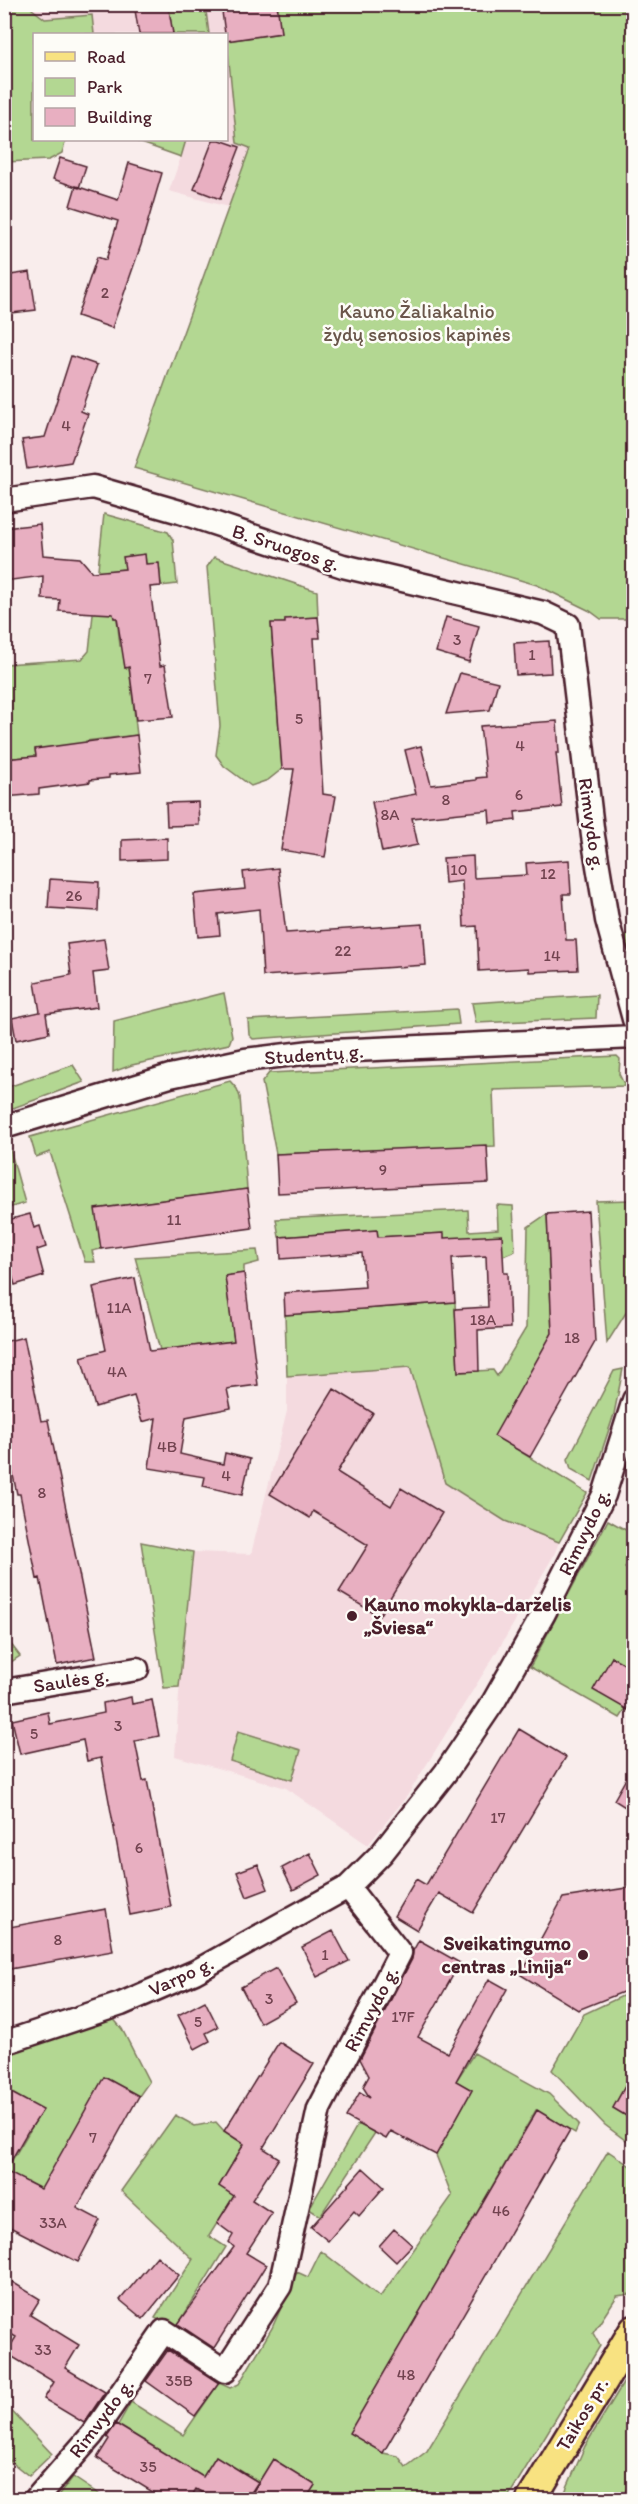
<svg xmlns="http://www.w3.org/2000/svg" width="638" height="2504" viewBox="0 0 638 2504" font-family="Itim,sans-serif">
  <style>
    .built { fill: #f4dadf }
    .green { fill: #b3d792; stroke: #7e7b5e; stroke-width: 1.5 }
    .building { fill: #e8afc1; stroke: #4a1f2b; stroke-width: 1.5 }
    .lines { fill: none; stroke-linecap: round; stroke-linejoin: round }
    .minor-casing { stroke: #4a1f2b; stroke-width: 27 }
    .major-casing { stroke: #4a1f2b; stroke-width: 33 }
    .minor { stroke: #fdfcf7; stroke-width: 22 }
    .major { stroke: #f8e281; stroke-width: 28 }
    .poi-dot { fill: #4a1f2b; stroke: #fdfcf7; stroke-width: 2 }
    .labels { text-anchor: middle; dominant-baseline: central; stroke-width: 5; stroke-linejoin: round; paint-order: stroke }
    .number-label { font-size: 16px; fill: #724350 }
    .park-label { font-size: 20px; fill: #6a564a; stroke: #fdfcf7 }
    .street-label { font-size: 20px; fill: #4a1f2b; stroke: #fdfcf7 }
    .poi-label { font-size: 20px; font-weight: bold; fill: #4a1f2b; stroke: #fdfcf7; text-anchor: start }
  </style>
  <rect width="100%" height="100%" fill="#f9edec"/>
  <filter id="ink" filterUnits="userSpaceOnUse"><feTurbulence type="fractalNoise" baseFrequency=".0167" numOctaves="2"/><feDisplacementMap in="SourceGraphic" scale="12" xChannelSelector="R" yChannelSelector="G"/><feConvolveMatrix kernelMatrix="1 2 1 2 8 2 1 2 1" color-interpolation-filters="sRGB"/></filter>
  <g filter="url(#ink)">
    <path class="built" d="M 4,5 L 302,5 L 228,207 L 169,191 L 181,157 L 133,140 L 226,140 L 226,34 L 34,34 L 34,140 L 66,140 L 62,153 L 49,160 L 5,162 Z
      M 410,1367 L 445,1483 L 505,1521 L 559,1542 L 554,1555 L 501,1645 L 407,1796 L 368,1845 L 286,1788 L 175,1756 L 179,1694 L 193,1552 L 251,1554 L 287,1411 L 287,1376 Z"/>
    <path class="green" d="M 221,4 L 221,7 L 206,11 L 209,34 L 173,34 L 168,5 Z
      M 4,5 L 32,5 L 32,9 L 45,19 L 92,15 L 94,34 L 34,34 L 34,140 L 66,140 L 62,153 L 49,160 L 5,162 Z
      M 277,5 L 633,5 L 633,619 L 601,619 L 590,611 L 537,585 L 134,468 L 250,148 L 237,143 L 227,41 L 281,33 Z
      M 133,140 L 186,140 L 181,157 Z
      M 104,514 L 168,532 L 173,540 L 177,584 L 161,586 L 159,564 L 146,564 L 145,555 L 124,557 L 125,569 L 109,571 L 114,618 L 117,618 L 120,646 L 123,646 L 125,668 L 129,667 L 137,735 L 86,741 L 86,744 L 35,750 L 36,756 L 5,759 L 5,664 L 82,659 L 89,651 Z
      M 214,557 L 317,591 L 318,617 L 285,619 L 285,623 L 271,624 L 282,769 L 268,780 L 251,786 L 224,766 L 216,755 L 220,726 L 207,567 Z
      M 633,929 L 633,976 L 623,937 Z
      M 224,993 L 232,1036 L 229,1044 L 132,1065 L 113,1072 L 114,1021 Z
      M 597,995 L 596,1018 L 476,1023 L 472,1003 Z
      M 457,1009 L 459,1024 L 253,1039 L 249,1035 L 248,1020 Z
      M 617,1056 L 620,1059 L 619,1074 L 625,1086 L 493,1090 L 495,1146 L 276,1154 L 262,1082 L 269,1073 Z
      M 73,1065 L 84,1082 L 5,1111 L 5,1088 Z
      M 230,1081 L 237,1089 L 240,1097 L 247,1189 L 96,1209 L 101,1249 L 92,1251 L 95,1262 L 85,1262 L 50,1152 L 36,1157 L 30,1137 Z
      M 5,1145 L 10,1149 L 25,1203 L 5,1209 Z
      M 630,1200 L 629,1308 L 607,1343 L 596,1201 Z
      M 497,1205 L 513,1206 L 515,1251 L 503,1256 L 445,1252 L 443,1233 L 378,1237 L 377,1230 L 279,1237 L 276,1219 L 468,1210 L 469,1231 L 498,1229 Z
      M 547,1214 L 552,1333 L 495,1436 L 587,1493 L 559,1542 L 505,1521 L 445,1483 L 410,1367 L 287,1376 L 285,1315 L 455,1302 L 458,1372 L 493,1370 L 497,1376 L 526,1328 L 528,1227 Z
      M 257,1250 L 259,1262 L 244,1266 L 244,1273 L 225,1276 L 234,1341 L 160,1350 L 135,1257 Z
      M 623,1369 L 614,1414 L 592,1481 L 571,1469 L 568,1459 L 614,1371 Z
      M 608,1520 L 633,1534 L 633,1551 L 625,1568 L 633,1574 L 633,1669 L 612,1657 L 626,1709 L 620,1718 L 530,1667 Z
      M 141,1542 L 193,1552 L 179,1687 L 164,1688 Z
      M 4,1635 L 20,1656 L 5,1666 L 4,1666 Z
      M 238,1731 L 301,1750 L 292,1780 L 230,1761 Z
      M 633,1991 L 633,2072 L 613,2108 L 633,2120 L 633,2146 L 605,2125 L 552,2070 L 584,2014 Z
      M 112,2017 L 122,2029 L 149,2082 L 139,2096 L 104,2077 L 42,2190 L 28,2182 L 25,2187 L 5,2172 L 42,2110 L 5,2089 L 5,2051 Z
      M 474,2053 L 549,2094 L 579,2124 L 575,2133 L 536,2110 L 350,2433 L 383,2453 L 398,2456 L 406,2467 L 427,2451 L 608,2151 L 633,2168 L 633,2290 L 631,2294 L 617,2296 L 593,2333 L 600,2346 L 507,2499 L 306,2499 L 315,2485 L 273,2459 L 259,2482 L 216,2456 L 203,2477 L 118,2425 L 131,2402 L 183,2435 L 219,2383 L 230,2388 L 239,2384 L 272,2328 L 297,2272 L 308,2277 L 321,2251 L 380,2297 L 452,2196 L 436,2155 L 472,2090 L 456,2081 Z
      M 175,2115 L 195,2126 L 216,2122 L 224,2131 L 244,2144 L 219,2186 L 234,2196 L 209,2236 L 226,2247 L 176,2328 L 155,2318 L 193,2259 L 121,2191 Z
      M 358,2124 L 375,2133 L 320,2216 L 309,2209 Z
      M 633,2367 L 633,2478 L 621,2499 L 562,2499 L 585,2446 Z
      M 4,2403 L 52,2454 L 29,2476 L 5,2457 Z
      M 73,2477 L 106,2499 L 56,2499 Z"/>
    <path class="building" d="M 134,4 L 168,4 L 173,34 L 139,34 Z
      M 221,4 L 277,4 L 281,33 L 226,41 Z
      M 213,140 L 220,140 L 240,147 L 220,199 L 194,189 Z
      M 60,158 L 86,166 L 79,188 L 53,179 Z
      M 129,163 L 162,173 L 141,245 L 112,328 L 77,316 L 97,257 L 106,260 L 118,221 L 70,206 L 76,186 L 118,200 Z
      M 30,272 L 36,310 L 4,314 L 4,276 Z
      M 71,356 L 97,365 L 81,411 L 88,414 L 71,462 L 27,469 L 22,440 L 45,437 Z
      M 40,524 L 43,555 L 80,558 L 92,572 L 125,569 L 123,557 L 145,554 L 146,564 L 159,563 L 161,586 L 150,587 L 160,666 L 165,665 L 173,717 L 136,720 L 129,667 L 125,668 L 117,618 L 114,618 L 113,614 L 59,611 L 60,600 L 42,599 L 43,576 L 4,581 L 4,528 Z
      M 318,617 L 320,638 L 314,638 L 323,794 L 336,796 L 325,857 L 281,850 L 294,769 L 282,769 L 271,623 L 285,623 L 285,619 Z
      M 446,617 L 479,626 L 469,662 L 436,652 Z
      M 549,641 L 551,673 L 516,675 L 514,643 Z
      M 460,673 L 498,682 L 490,710 L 446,714 Z
      M 557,721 L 559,753 L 556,753 L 562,807 L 515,812 L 516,820 L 490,823 L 489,810 L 412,818 L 418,845 L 382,852 L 372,802 L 416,794 L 405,750 L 421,746 L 431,785 L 476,780 L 476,778 L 486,777 L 480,726 Z
      M 137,735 L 141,772 L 109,775 L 109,778 L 90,780 L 90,782 L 39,789 L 39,794 L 4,797 L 4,759 L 36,756 L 35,749 Z
      M 198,802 L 199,825 L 167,826 L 166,803 Z
      M 167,838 L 167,859 L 122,861 L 122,840 Z
      M 473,856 L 474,878 L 527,875 L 526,863 L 569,860 L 571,894 L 563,894 L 566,940 L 576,940 L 578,970 L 529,972 L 529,968 L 479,971 L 477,926 L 464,927 L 462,881 L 445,883 L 443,858 Z
      M 278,868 L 286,933 L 423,924 L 426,965 L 263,976 L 259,909 L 218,914 L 220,935 L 198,937 L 194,894 L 245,889 L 243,872 Z
      M 50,879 L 99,882 L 98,911 L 48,908 Z
      M 104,939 L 109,971 L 93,973 L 97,1007 L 46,1014 L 49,1033 L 16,1040 L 12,1018 L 40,1012 L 35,982 L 71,975 L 67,944 Z
      M 487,1145 L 489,1183 L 278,1193 L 276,1154 Z
      M 247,1189 L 252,1228 L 101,1249 L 95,1209 Z
      M 588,1211 L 595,1342 L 530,1457 L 494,1436 L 552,1333 L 547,1214 Z
      M 30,1214 L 34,1228 L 40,1226 L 46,1247 L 37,1250 L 44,1276 L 15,1285 L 4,1248 L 4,1221 Z
      M 377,1230 L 378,1237 L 444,1233 L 444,1238 L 502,1235 L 504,1273 L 508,1273 L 510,1328 L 478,1330 L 479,1371 L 458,1372 L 455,1309 L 488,1307 L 486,1256 L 452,1258 L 455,1302 L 285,1315 L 284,1293 L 365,1287 L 362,1253 L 281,1259 L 280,1237 Z
      M 244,1273 L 258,1385 L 227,1389 L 231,1408 L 186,1417 L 180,1454 L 223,1464 L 225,1453 L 250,1459 L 242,1495 L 203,1486 L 205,1477 L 149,1468 L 156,1418 L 142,1422 L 134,1396 L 95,1407 L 81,1357 L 106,1350 L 93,1287 L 135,1278 L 150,1351 L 234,1341 L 225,1276 Z
      M 24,1337 L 41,1421 L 48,1420 L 96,1657 L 57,1665 L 40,1578 L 37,1579 L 20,1494 L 17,1494 L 4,1433 L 4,1342 Z
      M 334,1389 L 373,1413 L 337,1472 L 391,1506 L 401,1488 L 442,1513 L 379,1616 L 339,1592 L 368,1545 L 313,1511 L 310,1518 L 270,1494 Z
      M 612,1657 L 633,1669 L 633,1713 L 593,1690 Z
      M 131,1697 L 132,1704 L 152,1700 L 159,1736 L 135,1741 L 143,1781 L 147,1780 L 171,1907 L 130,1915 L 101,1758 L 87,1761 L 83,1740 L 20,1754 L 12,1720 L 48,1712 L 50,1724 L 104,1713 L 103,1703 Z
      M 519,1729 L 566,1757 L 473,1913 L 439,1893 L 417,1930 L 394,1916 L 416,1879 L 426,1885 Z
      M 633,1766 L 633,1812 L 614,1800 Z
      M 310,1853 L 321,1875 L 293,1890 L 282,1868 Z
      M 258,1864 L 268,1889 L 247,1897 L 237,1872 Z
      M 633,1887 L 633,1988 L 578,2010 L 521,1975 L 563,1898 Z
      M 106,1909 L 113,1951 L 4,1970 L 4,1928 Z
      M 333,1931 L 349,1961 L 317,1977 L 302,1947 Z
      M 419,1940 L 460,1963 L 418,2037 L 448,2053 L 489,1979 L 507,1989 L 456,2081 L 472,2090 L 436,2155 L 391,2131 L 386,2139 L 346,2117 L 360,2092 L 370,2098 L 363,2087 L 369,2076 L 360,2059 L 412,1959 L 413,1951 Z
      M 276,1968 L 296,2003 L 260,2023 L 241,1987 Z
      M 205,2001 L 218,2027 L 206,2033 L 210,2041 L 195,2049 L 178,2015 Z
      M 279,2042 L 314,2064 L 263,2148 L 279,2158 L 252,2200 L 272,2213 L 246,2253 L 266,2265 L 214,2348 L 178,2324 L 234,2247 L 229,2242 L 233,2235 L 217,2223 L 234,2196 L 219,2186 L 244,2144 L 224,2131 Z
      M 633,2072 L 633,2120 L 613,2108 Z
      M 104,2077 L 139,2096 L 77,2208 L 100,2220 L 78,2262 L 4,2224 L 4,2089 L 43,2110 L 29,2131 L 28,2131 L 5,2171 L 41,2189 Z
      M 537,2110 L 570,2130 L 383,2453 L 349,2433 Z
      M 363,2168 L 384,2187 L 359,2216 L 354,2211 L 328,2241 L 311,2227 Z
      M 394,2229 L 412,2245 L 396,2262 L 379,2246 Z
      M 157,2256 L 179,2275 L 143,2319 L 120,2300 Z
      M 4,2277 L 40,2299 L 30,2315 L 79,2345 L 65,2368 L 105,2392 L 84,2423 L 44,2399 L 54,2382 L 6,2353 L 16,2337 L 4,2330 Z
      M 168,2350 L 219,2383 L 195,2416 L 146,2381 Z
      M 116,2424 L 203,2477 L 216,2456 L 258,2482 L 247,2499 L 214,2499 L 196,2489 L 190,2499 L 164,2499 L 97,2458 L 109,2439 L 107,2437 Z
      M 273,2459 L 315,2485 L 306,2499 L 262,2499 L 252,2493 Z"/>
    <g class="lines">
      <defs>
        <path id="minor" d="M 4,500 L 93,487 L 180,512 L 343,566 L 543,613 L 568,625 L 593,836 L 607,920 L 634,1019
          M 4,1127 L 170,1076 L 245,1060 L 311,1052 L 634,1037
          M 4,1691 L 137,1669
          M 4,2043 L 121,2004 L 195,1972 L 348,1887 L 382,1853 L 446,1772 L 494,1701 L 544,1613 L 604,1495 L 634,1400
          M 35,2500 L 92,2435 L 164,2331 L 225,2371 L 280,2286 L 319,2109 L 400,1953 L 348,1887"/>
        <path id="major" d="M 531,2500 L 634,2330"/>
      </defs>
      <use href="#minor" class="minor-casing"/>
      <use href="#major" class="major-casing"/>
      <use href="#minor" class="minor"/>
      <use href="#major" class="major"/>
    </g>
  </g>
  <g class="poi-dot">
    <circle cx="352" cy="1616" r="6"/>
    <circle cx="583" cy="1955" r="6"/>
  </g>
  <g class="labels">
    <g class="number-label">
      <text x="105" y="292">2</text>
      <text x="66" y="425">4</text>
      <text x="457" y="639">3</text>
      <text x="532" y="654">1</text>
      <text x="148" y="678">7</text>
      <text x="299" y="718">5</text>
      <text x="520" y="745">4</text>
      <text x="519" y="794">6</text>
      <text x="446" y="799">8</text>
      <text x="390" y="814">8A</text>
      <text x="459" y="869">10</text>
      <text x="548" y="873">12</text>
      <text x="74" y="895">26</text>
      <text x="343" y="950">22</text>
      <text x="552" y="955">14</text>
      <text x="383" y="1169">9</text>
      <text x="174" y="1219">11</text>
      <text x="119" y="1307">11A</text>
      <text x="483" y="1319">18A</text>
      <text x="572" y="1337">18</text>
      <text x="117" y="1371">4A</text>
      <text x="167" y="1446">4B</text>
      <text x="226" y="1475">4</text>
      <text x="42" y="1492">8</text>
      <text x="118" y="1725">3</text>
      <text x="34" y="1733">5</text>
      <text x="498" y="1817">17</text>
      <text x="139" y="1847">6</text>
      <text x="58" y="1939">8</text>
      <text x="325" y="1954">1</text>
      <text x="269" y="1998">3</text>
      <text x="403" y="2016">17F</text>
      <text x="198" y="2021">5</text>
      <text x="93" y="2137">7</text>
      <text x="501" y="2210">46</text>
      <text x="53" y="2222">33A</text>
      <text x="43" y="2349">33</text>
      <text x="406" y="2374">48</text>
      <text x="179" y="2380">35B</text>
      <text x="148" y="2466">35</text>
    </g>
    <g class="park-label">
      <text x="417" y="311">Kauno Žaliakalnio<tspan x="417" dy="23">žydų senosios kapinės</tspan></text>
    </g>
    <g class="street-label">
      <text transform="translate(286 547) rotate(18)">B. Sruogos g.</text>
      <text transform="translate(592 824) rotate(82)">Rimvydo g.</text>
      <text transform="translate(314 1054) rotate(-4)">Studentų g.</text>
      <text transform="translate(584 1532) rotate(-64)">Rimvydo g.</text>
      <text transform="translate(71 1680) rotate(-9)">Saulės g.</text>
      <text transform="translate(181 1976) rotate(-25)">Varpo g.</text>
      <text transform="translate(371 2009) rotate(-62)">Rimvydo g.</text>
      <text transform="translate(582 2414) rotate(-59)">Taikos pr.</text>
      <text transform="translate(101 2418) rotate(-53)">Rimvydo g.</text>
    </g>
    <g class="poi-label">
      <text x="364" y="1604">Kauno mokykla-darželis<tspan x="364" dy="23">„Šviesa“</tspan></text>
      <text x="571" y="1943" text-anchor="end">Sveikatingumo<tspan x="571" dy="23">centras „Linija“</tspan></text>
    </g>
  </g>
  <rect width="638" height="2504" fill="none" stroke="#fdfcf7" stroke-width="24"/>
  <rect x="12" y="12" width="614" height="2480" fill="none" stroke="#4a1f2b" stroke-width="2" filter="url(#ink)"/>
  <rect x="33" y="33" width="195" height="108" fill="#fdfcf7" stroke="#b5a4a5" stroke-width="1.5"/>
  <rect x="45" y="52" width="30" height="9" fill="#f8e281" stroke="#b5a4a5" stroke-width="1.5"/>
  <text x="87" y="63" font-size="18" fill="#4a1f2b">Road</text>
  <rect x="45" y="78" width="30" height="18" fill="#b3d792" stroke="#b5a4a5" stroke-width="1.5"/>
  <text x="87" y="93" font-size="18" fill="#4a1f2b">Park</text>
  <rect x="45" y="108" width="30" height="18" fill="#e8afc1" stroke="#b5a4a5" stroke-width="1.5"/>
  <text x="87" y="123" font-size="18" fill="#4a1f2b">Building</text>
</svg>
